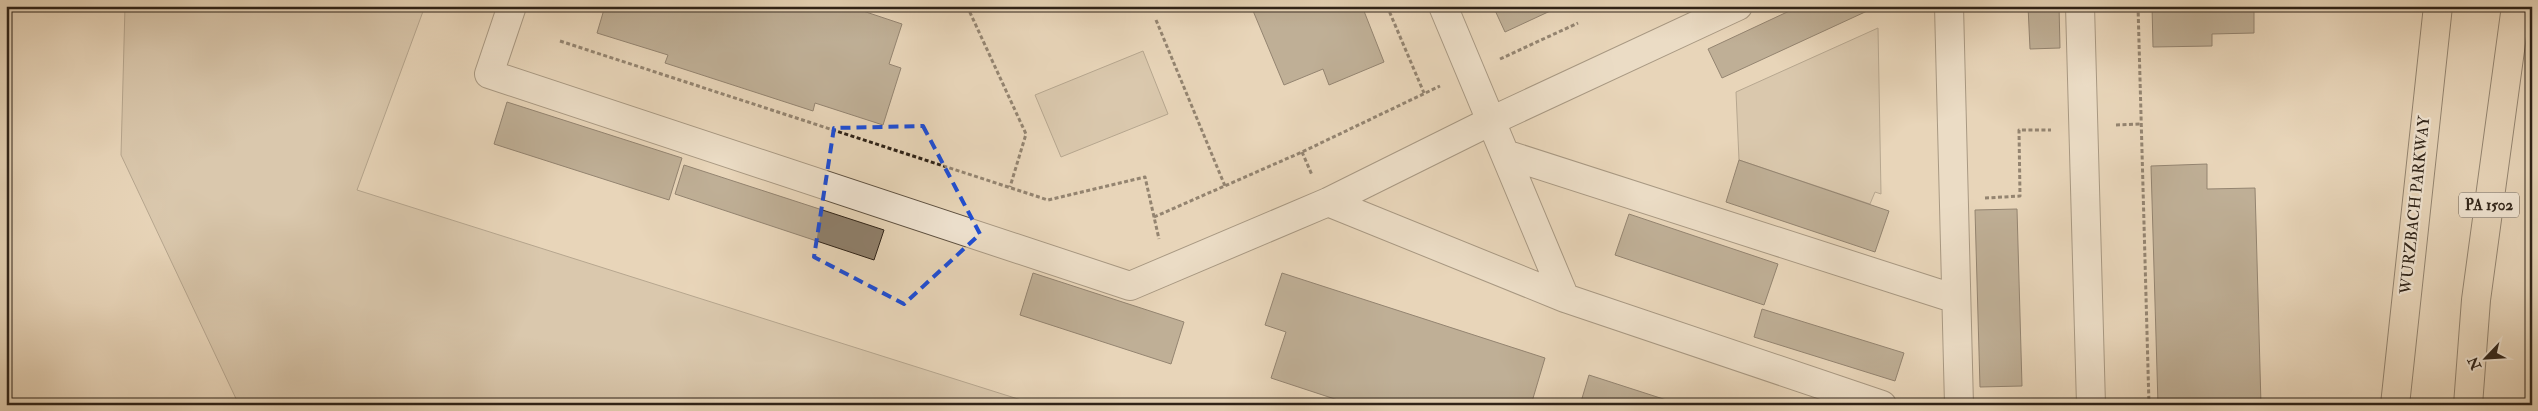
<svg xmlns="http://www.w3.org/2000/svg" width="2538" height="411" viewBox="0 0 2538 411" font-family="'IM FELL Double Pica',serif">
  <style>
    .green { fill: #c9b89e; stroke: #7c6e5b }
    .building { fill: #8f806c; stroke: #2f2318 }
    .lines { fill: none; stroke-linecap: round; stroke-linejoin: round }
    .minor-casing { stroke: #5d5040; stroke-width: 30 }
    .highway-casing { stroke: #2f2318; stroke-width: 30 }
    .path { stroke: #2f2318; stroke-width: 3; stroke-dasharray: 4 2.5; stroke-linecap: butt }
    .minor { stroke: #f0e4d2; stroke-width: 28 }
    .highway { stroke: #e8d6b9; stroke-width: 28 }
    .marked { fill: none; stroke: #1d4ed8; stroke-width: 4; stroke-dasharray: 10 6; stroke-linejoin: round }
    .labels { text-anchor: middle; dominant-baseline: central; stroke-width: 4.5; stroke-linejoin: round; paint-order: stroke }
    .shield { fill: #f0e4d2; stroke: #695d50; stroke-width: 1 }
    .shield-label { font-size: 15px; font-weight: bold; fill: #2f2318 }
    .street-label { font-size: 16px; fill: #2f2318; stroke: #f0e4d2 }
  </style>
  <rect width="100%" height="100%" fill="#e8d6b9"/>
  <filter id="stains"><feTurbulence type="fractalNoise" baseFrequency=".004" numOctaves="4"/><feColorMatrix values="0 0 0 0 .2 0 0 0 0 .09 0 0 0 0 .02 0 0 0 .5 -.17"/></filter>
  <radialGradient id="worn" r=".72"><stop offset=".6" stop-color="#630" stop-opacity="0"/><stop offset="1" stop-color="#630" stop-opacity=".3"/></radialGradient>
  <path class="green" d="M 125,6 L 425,6 L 357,190 L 1037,405 L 239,405 L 121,155 Z
    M 1878,28 L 1881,194 L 1875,192 L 1870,204 L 1739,160 L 1736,92 Z
    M 1143,51 L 1168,114 L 1061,157 L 1035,95 Z"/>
  <path class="building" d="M 605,6 L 848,6 L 902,24 L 889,64 L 901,68 L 883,125 L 815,103 L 813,111 L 665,63 L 668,55 L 597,33 Z
    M 1251,6 L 1362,6 L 1384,62 L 1329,85 L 1323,69 L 1284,85 Z
    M 1493,6 L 1561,6 L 1505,32 Z
    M 1800,6 L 1878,6 L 1722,78 L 1708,49 Z
    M 2028,6 L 2059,6 L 2060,48 L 2030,49 Z
    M 2152,6 L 2254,6 L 2254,33 L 2212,34 L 2212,46 L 2153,47 Z
    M 507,102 L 682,158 L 669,200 L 494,144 Z
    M 1739,160 L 1889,211 L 1875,252 L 1726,202 Z
    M 2207,164 L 2207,189 L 2255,188 L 2261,405 L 2158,405 L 2151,166 Z
    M 684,165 L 884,230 L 874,260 L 675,194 Z
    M 2017,209 L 2022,386 L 1980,387 L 1975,210 Z
    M 1629,214 L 1778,264 L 1764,305 L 1615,255 Z
    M 1033,273 L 1184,322 L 1171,364 L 1020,315 Z
    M 1282,273 L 1545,358 L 1531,405 L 1353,405 L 1271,378 L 1286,332 L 1265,325 Z
    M 1762,309 L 1904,353 L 1895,381 L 1754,337 Z
    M 1589,375 L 1682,405 L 1580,405 Z"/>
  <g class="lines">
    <defs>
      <path id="minor" d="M 512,6 L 489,74 L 1130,286 L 1328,202 L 1491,121 L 1738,6
        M 1443,6 L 1565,298
        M 1949,6 L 1959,405
        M 2080,6 L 2091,405
        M 1505,154 L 1956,299
        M 1328,202 L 1565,298 L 1882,405"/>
      <path id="highway" d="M 2395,405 L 2438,6
        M 2468,405 L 2476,300 L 2516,6"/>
    </defs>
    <use href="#minor" class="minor-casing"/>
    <use href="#highway" class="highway-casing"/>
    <path class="path" d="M 967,6 L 1026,134 L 1010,187
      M 1387,6 L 1424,93
      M 2138,6 L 2149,405
      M 1156,20 L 1225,186
      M 560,41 L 1048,200 L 1145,177 L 1159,239
      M 1500,59 L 1578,23
      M 2116,125 L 2141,124
      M 1302,152 L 1312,175
      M 1985,198 L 2020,196 L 2019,130 L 2051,130
      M 1154,217 L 1302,152 L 1440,86"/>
    <use href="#minor" class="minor"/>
    <use href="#highway" class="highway"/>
  </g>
  <path d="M0 0H2538V411H0ZM 923,126 L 980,234 L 904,304 L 814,257 L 834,128 Z" fill="#e8d6b9" fill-opacity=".55" fill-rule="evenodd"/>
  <path class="marked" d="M 923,126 L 980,234 L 904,304 L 814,257 L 834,128 Z"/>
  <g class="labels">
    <rect class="shield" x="2459" y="192.5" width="60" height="25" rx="4"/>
    <g class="shield-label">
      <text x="2489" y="205">PA 1502</text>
    </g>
    <g class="street-label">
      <text transform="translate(2415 205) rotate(-84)">WURZBACH PARKWAY</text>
    </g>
  </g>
  <rect width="2538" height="411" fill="none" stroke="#e8d6b9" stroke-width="25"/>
  <rect x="8" y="8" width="2523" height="396" fill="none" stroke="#2f2318" stroke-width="2.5"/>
  <rect x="12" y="12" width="2513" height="386" fill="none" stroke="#2f2318"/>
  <g transform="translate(2486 358) rotate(245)" stroke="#f0e4d2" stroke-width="4" paint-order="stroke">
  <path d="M0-4L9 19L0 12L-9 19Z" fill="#2f2318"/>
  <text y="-8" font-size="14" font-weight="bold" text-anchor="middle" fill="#2f2318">N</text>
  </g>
  <rect width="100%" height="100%" filter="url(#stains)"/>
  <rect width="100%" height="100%" fill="url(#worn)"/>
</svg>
